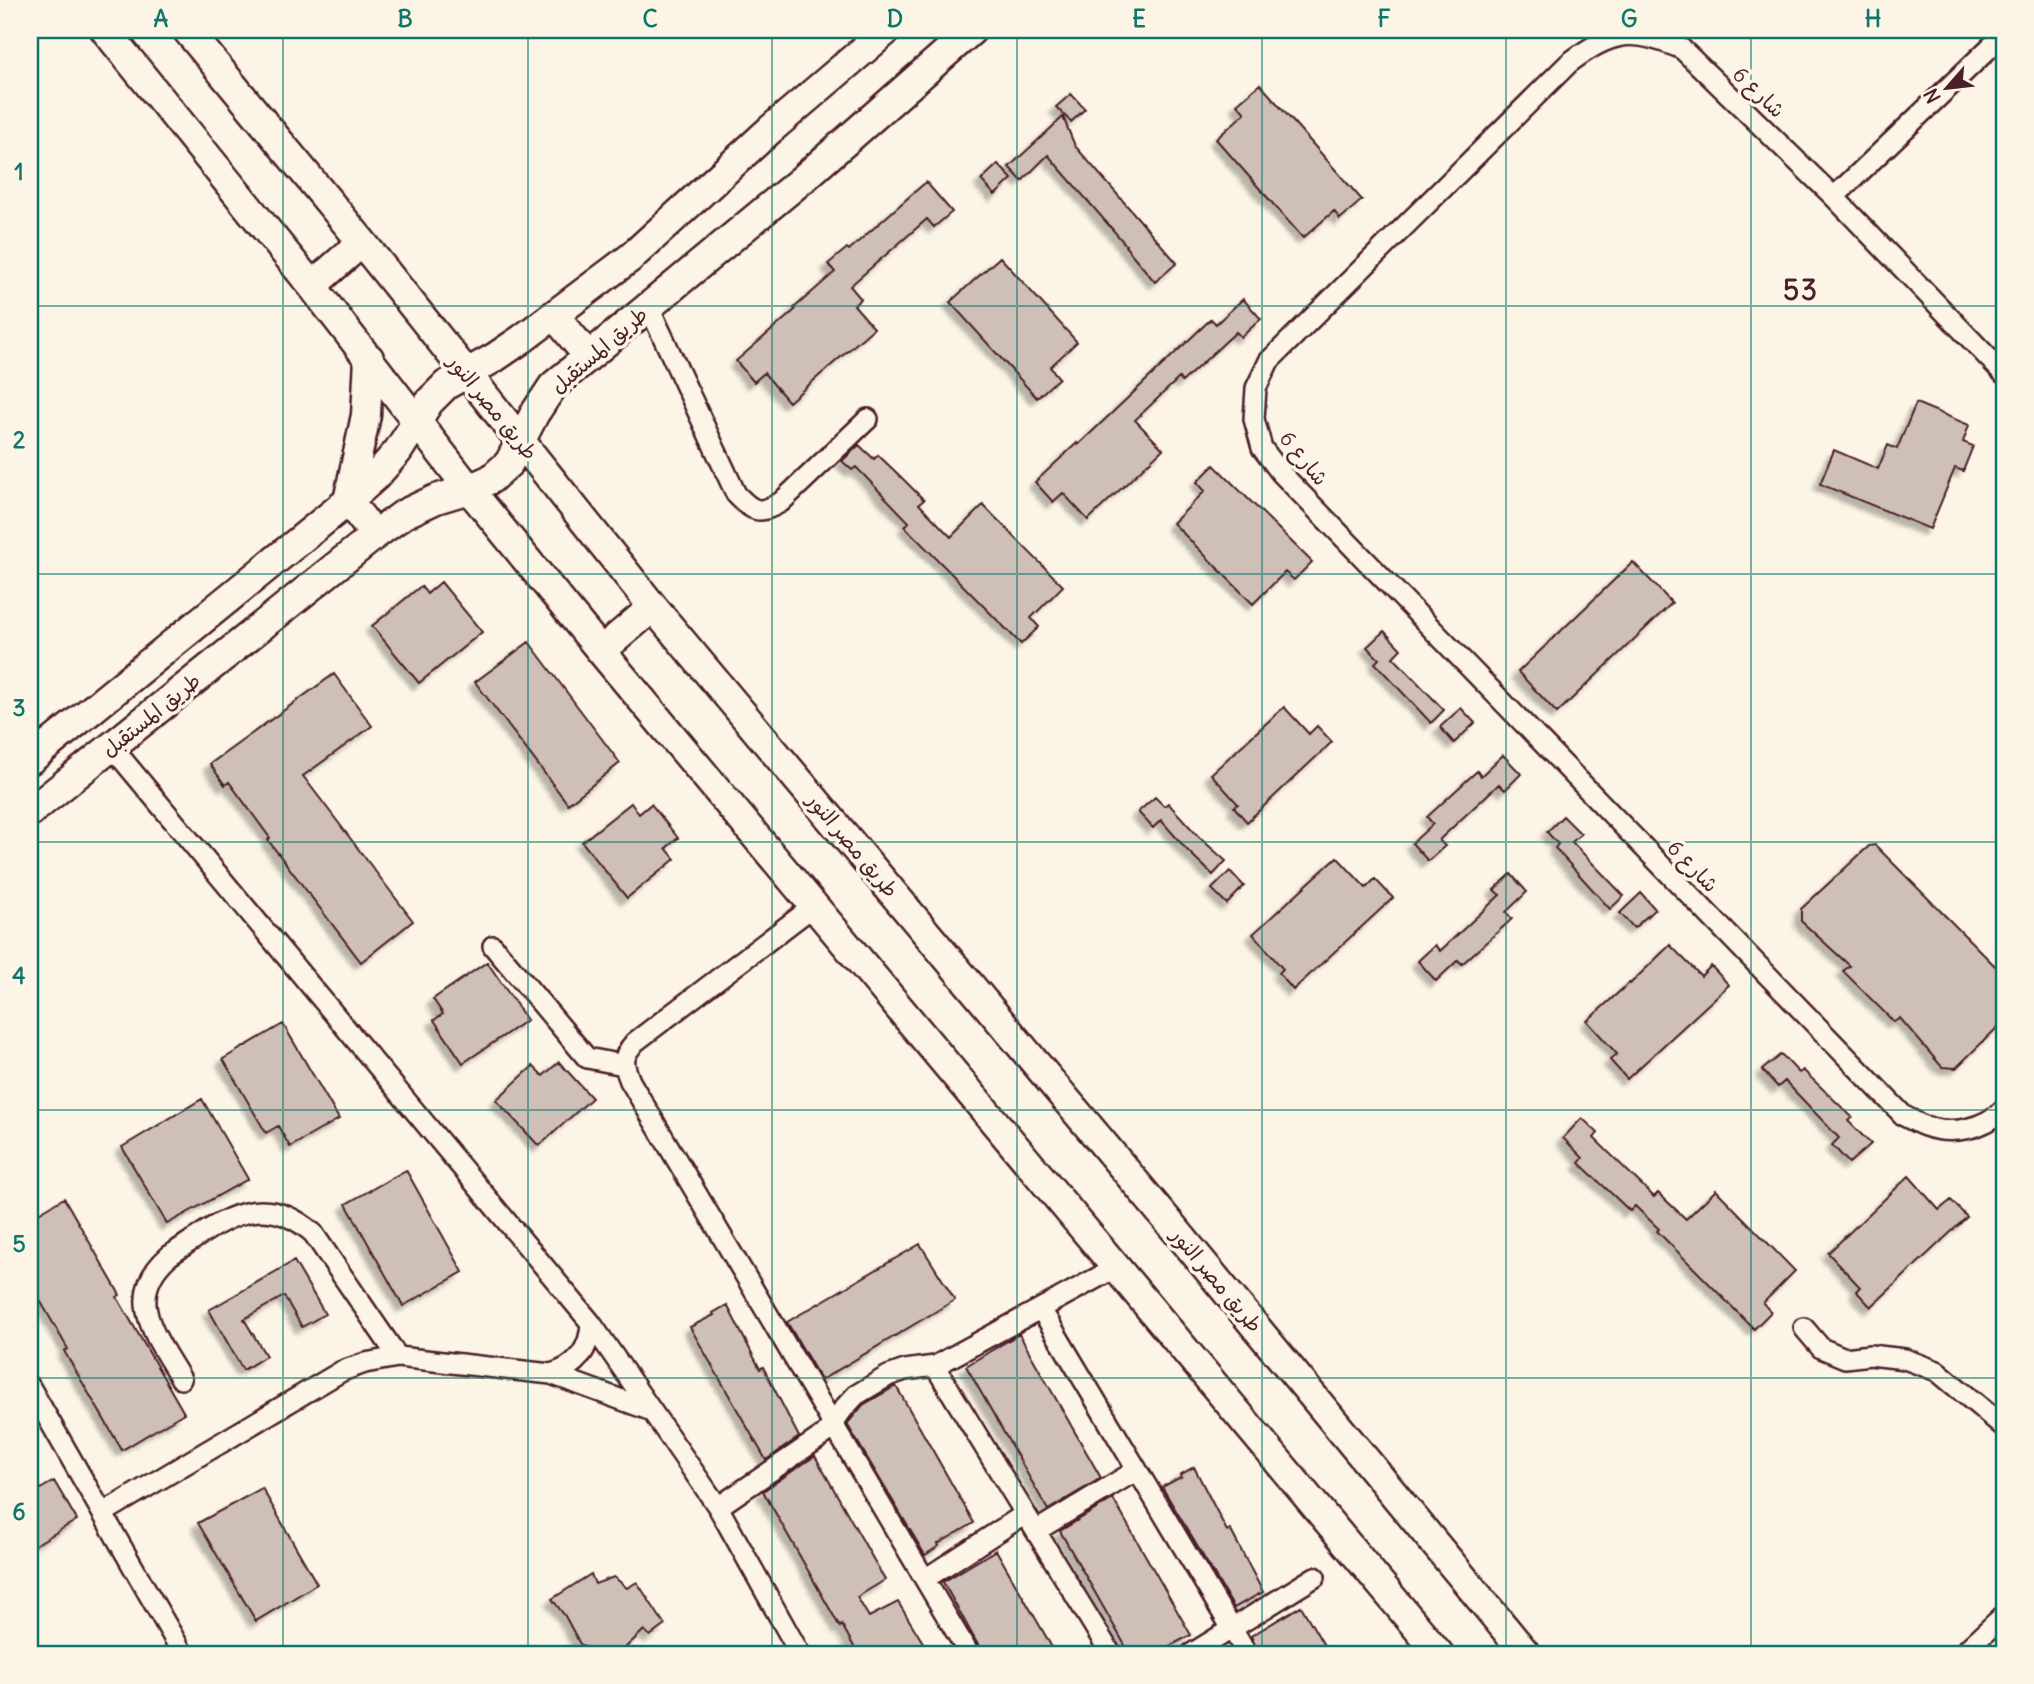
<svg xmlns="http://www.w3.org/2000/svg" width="2034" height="1684" viewBox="0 0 2034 1684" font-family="Delius,'Playpen Sans Arabic',sans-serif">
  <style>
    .building { fill: #cfc0b7; stroke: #4a1f2b; stroke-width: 2; filter: url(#shadow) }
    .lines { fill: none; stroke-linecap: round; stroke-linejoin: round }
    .street-casing { stroke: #4a1f2b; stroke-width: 24 }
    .secondary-casing { stroke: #4a1f2b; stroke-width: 33 }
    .street { stroke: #fcf5e5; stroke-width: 19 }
    .secondary { stroke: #fcf5e5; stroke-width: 28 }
    .grid { fill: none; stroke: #0f766e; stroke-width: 2; stroke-opacity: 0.55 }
    .labels { text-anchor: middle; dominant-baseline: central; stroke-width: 7; stroke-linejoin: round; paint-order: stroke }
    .street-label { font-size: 21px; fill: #4a1f2b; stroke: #fcf5e5 }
    .district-label { font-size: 28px; font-weight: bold; letter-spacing: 2px; fill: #4a1f2b; stroke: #fcf5e5 }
    .neatline { fill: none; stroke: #0f766e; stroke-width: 2.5 }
    .grid-label { font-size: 23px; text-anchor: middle; font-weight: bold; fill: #0f766e }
  </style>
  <defs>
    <filter id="shadow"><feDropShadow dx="-6" dy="6" stdDeviation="2" flood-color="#0004"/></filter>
  </defs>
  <rect width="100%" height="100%" fill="#fcf5e5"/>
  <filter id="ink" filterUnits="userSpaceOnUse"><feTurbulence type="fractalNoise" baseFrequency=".0143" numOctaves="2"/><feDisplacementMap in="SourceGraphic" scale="14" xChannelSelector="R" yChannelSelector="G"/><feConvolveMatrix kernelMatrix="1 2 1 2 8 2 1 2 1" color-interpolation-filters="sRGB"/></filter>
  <g filter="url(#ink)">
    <path class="building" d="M 1260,84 L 1362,200 L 1340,219 L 1334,211 L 1303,238 L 1216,139 L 1245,113 L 1237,104 Z
      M 1071,94 L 1085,109 L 1071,122 L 1056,107 Z
      M 1063,117 L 1075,146 L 1177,263 L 1155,282 L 1125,246 L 1126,245 L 1048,155 L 1022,181 L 1009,167 Z
      M 998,164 L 1012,179 L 995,195 L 981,180 Z
      M 926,182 L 952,212 L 934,227 L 927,219 L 850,286 L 861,299 L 854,305 L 874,328 L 789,402 L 764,373 L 754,382 L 736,361 L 795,310 L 794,308 L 835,272 L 828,264 L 847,248 L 849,250 Z
      M 1000,257 L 1077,342 L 1050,367 L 1059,378 L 1037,398 L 950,302 Z
      M 1243,299 L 1261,319 L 1241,337 L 1236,332 L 1182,382 L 1179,378 L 1135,420 L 1163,449 L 1088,520 L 1063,493 L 1053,502 L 1035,482 L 1077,443 L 1078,445 L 1211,319 L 1216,324 Z
      M 1916,403 L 1969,425 L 1963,442 L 1973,446 L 1963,471 L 1955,468 L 1930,529 L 1820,484 L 1834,450 L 1878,469 L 1888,445 L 1897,449 Z
      M 859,445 L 874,459 L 878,455 L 902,478 L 924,500 L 919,504 L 951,537 L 983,505 L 1063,586 L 1031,618 L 1039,627 L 1021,644 L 905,527 L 909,522 L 884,496 L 856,467 L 852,470 L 842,461 Z
      M 1214,465 L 1312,562 L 1294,580 L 1285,572 L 1253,604 L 1173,523 L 1205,491 L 1197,482 Z
      M 1633,562 L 1672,603 L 1557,713 L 1518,672 Z
      M 441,582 L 482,632 L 419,683 L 372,626 L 421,586 L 427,594 Z
      M 1384,631 L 1401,649 L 1393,657 L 1444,710 L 1431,723 L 1375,663 L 1379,659 L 1367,647 Z
      M 529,642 L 620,763 L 568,804 L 475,682 Z
      M 334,674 L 372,726 L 303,776 L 413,921 L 361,962 L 268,840 L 270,838 L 229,782 L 225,785 L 210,764 Z
      M 1284,707 L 1309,734 L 1317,726 L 1332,742 L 1247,822 L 1234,807 L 1238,804 L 1211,774 Z
      M 1461,708 L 1475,723 L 1454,743 L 1440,727 Z
      M 1503,755 L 1521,774 L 1505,790 L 1499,784 L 1439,840 L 1445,846 L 1428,861 L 1412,843 L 1433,824 L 1427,817 L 1477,771 L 1481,776 Z
      M 1155,797 L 1164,806 L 1168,803 L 1199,837 L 1226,861 L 1213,875 L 1187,850 L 1161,820 L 1153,828 L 1138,812 Z
      M 631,803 L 639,814 L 651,804 L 678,838 L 666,848 L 675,859 L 627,898 L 582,842 Z
      M 1563,816 L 1581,834 L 1572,842 L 1624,896 L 1610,909 L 1555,848 L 1558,844 L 1547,832 Z
      M 1875,845 L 2004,975 L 2004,1021 L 1956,1068 L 1942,1067 L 1900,1018 L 1894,1022 L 1843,971 L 1850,966 L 1801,921 L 1801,909 L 1869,846 Z
      M 1337,857 L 1366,888 L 1375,879 L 1393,898 L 1293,990 L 1279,973 L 1283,969 L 1253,934 Z
      M 1230,871 L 1244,886 L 1227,904 L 1212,889 Z
      M 1511,874 L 1527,892 L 1506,912 L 1512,919 L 1462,964 L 1458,960 L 1436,981 L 1418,961 L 1435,945 L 1440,951 L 1500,895 L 1494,890 Z
      M 1641,893 L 1655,909 L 1634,928 L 1620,913 Z
      M 1670,945 L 1701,976 L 1711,966 L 1729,985 L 1627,1079 L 1610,1060 L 1617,1054 L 1587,1021 L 1629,983 L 1630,984 Z
      M 487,962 L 527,1020 L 463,1063 L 434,1020 L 443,1014 L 433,999 Z
      M 283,1024 L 339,1119 L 290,1147 L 278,1126 L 266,1133 L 223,1059 Z
      M 1781,1054 L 1799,1073 L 1803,1070 L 1852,1117 L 1848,1121 L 1871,1144 L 1849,1163 L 1832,1145 L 1839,1138 L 1785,1081 L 1778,1087 L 1762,1070 Z
      M 559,1062 L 592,1098 L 539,1146 L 496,1100 L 533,1066 L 543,1076 Z
      M 202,1099 L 248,1179 L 167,1224 L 122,1147 Z
      M 1582,1118 L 1598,1133 L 1594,1138 L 1654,1197 L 1658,1193 L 1686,1219 L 1716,1190 L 1795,1271 L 1763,1303 L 1771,1312 L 1754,1329 L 1657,1231 L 1659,1229 L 1635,1206 L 1630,1211 L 1579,1163 L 1583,1158 L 1563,1138 Z
      M 406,1170 L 463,1272 L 403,1306 L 346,1204 Z
      M 1909,1176 L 1939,1210 L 1951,1200 L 1967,1217 L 1871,1307 L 1856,1291 L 1860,1287 L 1828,1253 Z
      M 64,1198 L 120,1295 L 117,1297 L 184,1413 L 122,1450 L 64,1351 L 68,1349 L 30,1283 L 30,1218 Z
      M 920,1244 L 955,1300 L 821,1380 L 787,1322 Z
      M 294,1261 L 325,1314 L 302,1327 L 284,1296 L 244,1319 L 266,1356 L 243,1370 L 209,1310 Z
      M 727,1305 L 760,1369 L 763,1367 L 799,1437 L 766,1460 L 690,1327 L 714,1315 L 713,1313 Z
      M 1019,1334 L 1101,1478 L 1048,1510 L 966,1366 Z
      M 896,1386 L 974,1523 L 938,1544 L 939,1546 L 925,1555 L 847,1424 L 863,1405 Z
      M 815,1456 L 885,1580 L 857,1597 L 869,1617 L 898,1602 L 930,1654 L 858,1654 L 842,1625 L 840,1627 L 763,1491 Z
      M 1194,1467 L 1227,1531 L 1230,1529 L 1263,1592 L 1234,1608 L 1162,1487 L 1181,1477 L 1180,1475 Z
      M 54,1481 L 77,1520 L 30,1548 L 30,1495 Z
      M 262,1488 L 317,1584 L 256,1621 L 198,1523 Z
      M 1113,1499 L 1191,1635 L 1154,1654 L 1130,1654 L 1060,1531 Z
      M 996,1550 L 1048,1640 L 1055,1654 L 983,1654 L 943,1582 Z
      M 591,1574 L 595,1584 L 614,1577 L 627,1588 L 637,1582 L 665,1625 L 650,1636 L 644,1630 L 624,1649 L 605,1654 L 597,1654 L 580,1644 L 565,1616 L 552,1599 Z
      M 1301,1606 L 1329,1654 L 1259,1654 L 1251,1636 Z"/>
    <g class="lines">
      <defs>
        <path id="street" d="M 1834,197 L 2004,34
          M 649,307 L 736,494 C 753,512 759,515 781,502 L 868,419
          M 2004,374 L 1834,197 L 1682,49 C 1633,28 1612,30 1569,63 L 1269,361 L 1256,388 L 1254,419 L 1262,448 L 1281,473 L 1904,1116 C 1911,1119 1918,1124 1925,1126 C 1951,1136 1984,1129 2004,1109
          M 112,747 L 591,1323 L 718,1507 L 800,1654
          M 815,905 L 635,1042 C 621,1058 623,1063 630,1081 L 969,1654
          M 493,946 L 587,1058 L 624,1065
          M 1041,1309 L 1247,1654
          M 1804,1328 L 1821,1348 L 1845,1358 L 1870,1355 L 1905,1359 L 1937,1371 L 2004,1427
          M 935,1366 L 1111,1654
          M 551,1374 C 576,1367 590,1350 591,1323
          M 181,1379 C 157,1338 122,1297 169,1256 C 217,1224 259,1186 313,1233 L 398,1357
          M 30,1387 L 183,1654
          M 718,1507 L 825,1434 L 844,1408 L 856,1395 L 888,1376 L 905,1370 L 935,1366 L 1117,1267
          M 103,1513 L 342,1371 L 365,1363 L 398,1357 L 551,1374 L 652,1411
          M 1036,1531 L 1137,1470
          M 925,1579 L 1025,1514
          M 1191,1654 L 1315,1577
          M 1962,1654 L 2004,1615"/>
        <path id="secondary" d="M 105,30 L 312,286 L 469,489 L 601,651 L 1439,1654
          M 187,30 L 362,242 L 653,607 L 1178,1233 L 1526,1654
          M 312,286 L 362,242
          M 555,316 L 588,356
          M 369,358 L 366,415 L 348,501 L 375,535
          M 601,651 L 653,607
          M 30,760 L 348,501 L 375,477 L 398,451 L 429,402 L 446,385 L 494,358 L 522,339 L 630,258 L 771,129 L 887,30
          M 30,812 L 375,535 L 404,514 L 436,499 L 469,489 L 491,479 L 509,463 L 535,413 L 553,386 L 804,178 L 972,30"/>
      </defs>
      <use href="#street" class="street-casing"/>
      <use href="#secondary" class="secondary-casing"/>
      <use href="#street" class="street"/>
      <use href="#secondary" class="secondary"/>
    </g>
  </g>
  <path class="grid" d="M 283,30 L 283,1654M 528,30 L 528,1654M 772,30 L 772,1654M 1017,30 L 1017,1654M 1262,30 L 1262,1654M 1506,30 L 1506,1654M 1751,30 L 1751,1654M 30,306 L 2004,306M 30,574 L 2004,574M 30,842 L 2004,842M 30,1110 L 2004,1110M 30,1378 L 2004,1378"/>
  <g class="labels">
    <g class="street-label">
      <text transform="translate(1759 92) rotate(44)">شارع 6</text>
      <text transform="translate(599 350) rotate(-41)">طريق المستقبل</text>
      <text transform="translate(493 407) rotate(51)">طريق مصر النور</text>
      <text transform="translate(1304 458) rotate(51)">شارع 6</text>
      <text transform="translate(151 715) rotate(-39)">طريق المستقبل</text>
      <text transform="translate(853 845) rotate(50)">طريق مصر النور</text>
      <text transform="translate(1693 866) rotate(46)">شارع 6</text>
      <text transform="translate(1217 1280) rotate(50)">طريق مصر النور</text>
    </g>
    <g class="district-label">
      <text x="1801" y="290">53</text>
    </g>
  </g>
  <rect width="2034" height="1684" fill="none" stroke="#fcf5e5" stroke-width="77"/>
  <g transform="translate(1947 88) rotate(242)" stroke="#fcf5e5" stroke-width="5" paint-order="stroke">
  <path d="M0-5L12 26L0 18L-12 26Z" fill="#4a1f2b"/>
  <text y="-10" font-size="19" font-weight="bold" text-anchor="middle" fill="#4a1f2b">N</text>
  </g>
  <rect x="38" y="38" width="1958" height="1608" class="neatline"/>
  <g class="grid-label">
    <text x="161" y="27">A</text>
    <text x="405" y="27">B</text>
    <text x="650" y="27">C</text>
    <text x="895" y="27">D</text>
    <text x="1139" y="27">E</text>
    <text x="1384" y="27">F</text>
    <text x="1629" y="27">G</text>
    <text x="1873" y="27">H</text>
    <text x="19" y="180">1</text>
    <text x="19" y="448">2</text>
    <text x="19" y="716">3</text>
    <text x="19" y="984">4</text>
    <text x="19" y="1252">5</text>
    <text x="19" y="1520">6</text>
  </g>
</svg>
